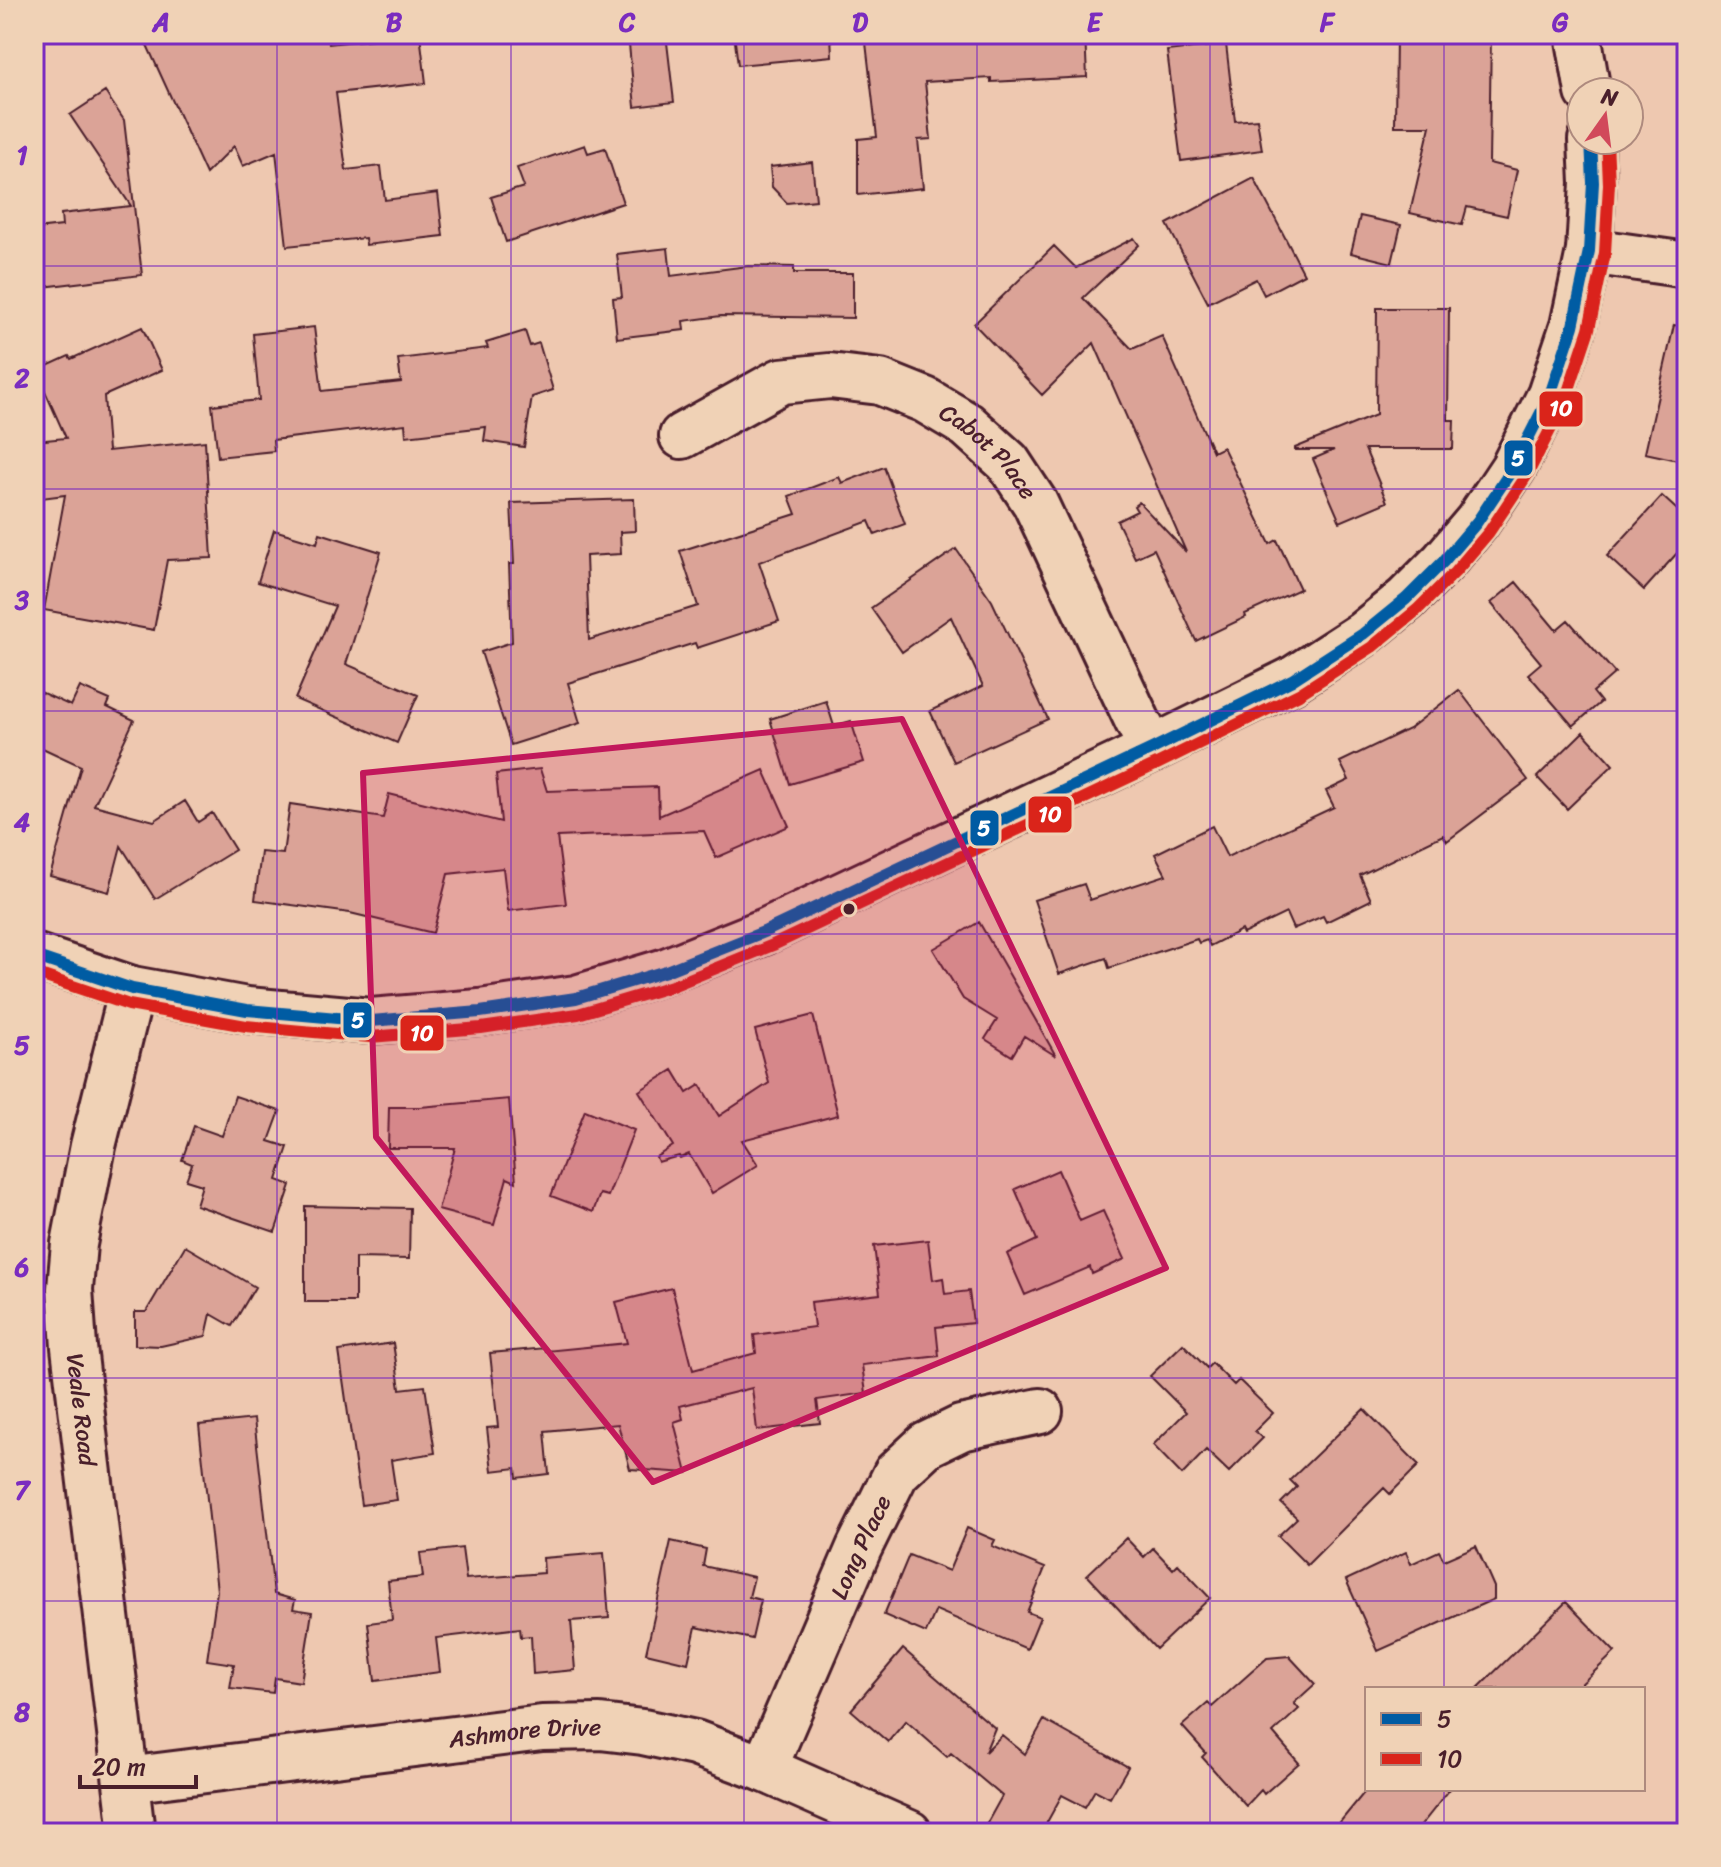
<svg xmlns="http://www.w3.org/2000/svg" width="1721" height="1867" viewBox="0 0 1721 1867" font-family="Sriracha,sans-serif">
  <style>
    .building { fill: #dba397; stroke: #4a1f2b; stroke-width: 2 }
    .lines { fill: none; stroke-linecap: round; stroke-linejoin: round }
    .minor-casing { stroke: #4a1f2b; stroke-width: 50 }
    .minor { stroke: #f0d2b6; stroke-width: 44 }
    .bus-1-casing { stroke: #f0d2b6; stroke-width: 18 }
    .bus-2-casing { stroke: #f0d2b6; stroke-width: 18 }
    .bus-1 { stroke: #005ba3; stroke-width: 12 }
    .bus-2 { stroke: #da241a; stroke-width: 12 }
    .marked { fill: #c2185b; fill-opacity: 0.2; stroke: #c2185b; stroke-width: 6; stroke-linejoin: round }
    .grid { fill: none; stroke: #7b2cbf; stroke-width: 2; stroke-opacity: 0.55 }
    .bus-dot { fill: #4a1f2b; stroke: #f0d2b6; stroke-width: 3 }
    .labels { text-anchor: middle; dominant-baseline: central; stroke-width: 7; stroke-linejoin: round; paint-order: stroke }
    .street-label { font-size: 24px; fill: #4a1f2b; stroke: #f0d2b6 }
    .line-badge { stroke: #f0d2b6; stroke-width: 3 }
    .badge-label { font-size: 22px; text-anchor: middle; font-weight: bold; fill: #fff }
    .neatline { fill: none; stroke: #7b2cbf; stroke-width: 3 }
    .grid-label { font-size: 26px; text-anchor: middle; font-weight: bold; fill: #7b2cbf }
  </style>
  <rect width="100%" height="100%" fill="#eec8b0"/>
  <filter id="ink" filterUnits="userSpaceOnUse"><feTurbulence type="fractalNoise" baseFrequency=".0125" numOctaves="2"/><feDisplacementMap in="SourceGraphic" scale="16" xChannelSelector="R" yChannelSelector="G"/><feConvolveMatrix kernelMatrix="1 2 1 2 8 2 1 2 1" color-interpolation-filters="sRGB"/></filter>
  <g filter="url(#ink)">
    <path class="building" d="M 142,34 L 328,34 L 329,44 L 420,34 L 426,83 L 336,93 L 346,170 L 381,166 L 385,200 L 438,193 L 443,236 L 366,245 L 365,238 L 287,246 L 276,152 L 243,166 L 234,146 L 206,174 Z
      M 628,34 L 666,34 L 674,102 L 635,107 Z
      M 734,34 L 831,34 L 832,56 L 738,65 Z
      M 865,34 L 1085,34 L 1087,77 L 991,82 L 991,78 L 925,82 L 931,139 L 918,140 L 923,188 L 858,195 L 858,139 L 877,137 Z
      M 1396,34 L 1491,34 L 1489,163 L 1517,170 L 1507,216 L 1467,207 L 1462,225 L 1410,213 L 1430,126 L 1395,126 Z
      M 1226,44 L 1235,121 L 1257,119 L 1262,150 L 1181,161 L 1167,51 Z
      M 105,92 L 124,120 L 142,275 L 34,288 L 34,252 L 39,251 L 36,229 L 62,226 L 61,214 L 131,206 L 70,115 Z
      M 585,145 L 588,153 L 605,148 L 623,203 L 506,242 L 491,197 L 524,187 L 517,168 Z
      M 812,162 L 816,200 L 787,203 L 772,187 L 770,167 Z
      M 1254,178 L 1304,274 L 1264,295 L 1256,279 L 1208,303 L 1167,224 Z
      M 1360,216 L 1401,225 L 1392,263 L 1351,253 Z
      M 1134,238 L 1139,245 L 1083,298 L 1132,349 L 1162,336 L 1213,452 L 1223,447 L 1270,544 L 1277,540 L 1300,589 L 1245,614 L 1246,617 L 1196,641 L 1154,549 L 1135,558 L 1117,521 L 1137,511 L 1134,506 L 1139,502 L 1186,552 L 1094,343 L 1042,395 L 974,324 L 1054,246 L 1076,268 Z
      M 668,248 L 671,276 L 748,266 L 794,267 L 794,273 L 853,273 L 853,318 L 721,316 L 683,321 L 684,330 L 617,338 L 613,298 L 622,297 L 617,254 Z
      M 1377,308 L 1449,308 L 1448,420 L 1454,420 L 1453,449 L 1365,449 L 1387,502 L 1340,522 L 1313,459 L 1334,450 L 1295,450 L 1295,448 L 1376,415 Z
      M 1674,325 L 1687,327 L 1687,462 L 1645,453 Z
      M 142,327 L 162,370 L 104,396 L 108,451 L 205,441 L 212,558 L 167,560 L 154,630 L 44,610 L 65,495 L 42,498 L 36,441 L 66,438 L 36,371 L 69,356 L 71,359 Z
      M 314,327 L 322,391 L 401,382 L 398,359 L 488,348 L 486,343 L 525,331 L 530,346 L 539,343 L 553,390 L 532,397 L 524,447 L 484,441 L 486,427 L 406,436 L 405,424 L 273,440 L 274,451 L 218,457 L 212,405 L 259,400 L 253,334 Z
      M 884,467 L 905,524 L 875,535 L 869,521 L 759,562 L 779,621 L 697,648 L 695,643 L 568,683 L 580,723 L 511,745 L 481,652 L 512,642 L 509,564 L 514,564 L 511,503 L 634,499 L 635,531 L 620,532 L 621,554 L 586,556 L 589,640 L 698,606 L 680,551 L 796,514 L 789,496 L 839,477 L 842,483 Z
      M 1662,496 L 1687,519 L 1687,542 L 1644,590 L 1607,556 Z
      M 274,530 L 317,543 L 320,533 L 381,552 L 346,664 L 418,695 L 397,743 L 295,699 L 335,606 L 258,582 Z
      M 956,549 L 992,601 L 1048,719 L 954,762 L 930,711 L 983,686 L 951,617 L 902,652 L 871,608 Z
      M 1516,582 L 1556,630 L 1568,620 L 1615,673 L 1593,692 L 1601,702 L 1573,726 L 1528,674 L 1541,663 L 1491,603 Z
      M 80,687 L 110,700 L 107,707 L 134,720 L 94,805 L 154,821 L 185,801 L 198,822 L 212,813 L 235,850 L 155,899 L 121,846 L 109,892 L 50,876 L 81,766 L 34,744 L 34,689 L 71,706 Z
      M 1459,690 L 1528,780 L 1447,841 L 1443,835 L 1360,875 L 1371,900 L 1326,922 L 1323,916 L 1293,929 L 1286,913 L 1243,934 L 1241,930 L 1210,946 L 1207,940 L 1199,943 L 1197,939 L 1109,968 L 1106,958 L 1059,974 L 1034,900 L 1084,884 L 1090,900 L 1166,875 L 1155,854 L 1212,826 L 1227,857 L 1334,807 L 1326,791 L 1349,780 L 1340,762 L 1409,729 Z
      M 826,701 L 834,726 L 851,721 L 864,762 L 790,784 L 770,719 Z
      M 1583,732 L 1613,765 L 1567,809 L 1537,777 Z
      M 540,769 L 547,791 L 658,787 L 659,816 L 764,770 L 789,826 L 716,858 L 704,831 L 557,837 L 566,904 L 508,911 L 503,868 L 448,874 L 433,933 L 350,913 L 255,900 L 261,852 L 283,854 L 290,804 L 383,818 L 389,794 L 501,822 L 496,774 Z
      M 979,922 L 1035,1019 L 1056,1056 L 1024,1036 L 1012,1056 L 985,1039 L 997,1020 L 963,999 L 933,949 Z
      M 813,1015 L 838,1115 L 742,1140 L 758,1165 L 712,1193 L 689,1154 L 680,1158 L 679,1156 L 658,1162 L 656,1157 L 673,1146 L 639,1091 L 673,1070 L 687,1093 L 700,1085 L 719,1116 L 769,1083 L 755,1030 Z
      M 235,1096 L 280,1111 L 269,1141 L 288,1147 L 277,1180 L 291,1185 L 275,1232 L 196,1205 L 202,1185 L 186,1180 L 192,1164 L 182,1160 L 194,1126 L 222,1136 Z
      M 509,1099 L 516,1182 L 507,1178 L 494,1225 L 438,1210 L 455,1148 L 388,1148 L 389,1107 L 420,1107 Z
      M 585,1110 L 634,1130 L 608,1196 L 600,1194 L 593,1212 L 551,1196 Z
      M 1058,1170 L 1080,1221 L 1103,1211 L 1125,1259 L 1092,1274 L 1090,1267 L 1025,1295 L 1007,1254 L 1037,1240 L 1015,1189 Z
      M 305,1206 L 410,1208 L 409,1259 L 355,1258 L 355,1302 L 305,1302 Z
      M 928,1240 L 933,1280 L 943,1278 L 945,1294 L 969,1291 L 973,1323 L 936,1327 L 939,1356 L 862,1365 L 866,1393 L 817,1400 L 820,1423 L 757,1430 L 752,1388 L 680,1406 L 683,1419 L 674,1422 L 687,1473 L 630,1469 L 618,1424 L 545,1431 L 549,1474 L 517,1478 L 516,1468 L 492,1471 L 487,1428 L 498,1427 L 490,1353 L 546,1348 L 546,1351 L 627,1343 L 616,1302 L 672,1288 L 693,1370 L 756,1353 L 754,1335 L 814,1327 L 811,1302 L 880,1294 L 874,1246 Z
      M 185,1246 L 255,1287 L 232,1326 L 211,1314 L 206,1336 L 161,1346 L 135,1345 L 135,1312 L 146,1312 Z
      M 393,1343 L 400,1389 L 425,1386 L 435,1453 L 391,1460 L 397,1500 L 361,1505 L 339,1351 Z
      M 1183,1344 L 1207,1368 L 1212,1363 L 1234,1385 L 1239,1380 L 1273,1413 L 1255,1431 L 1263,1438 L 1229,1472 L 1206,1450 L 1182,1475 L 1153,1445 L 1186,1412 L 1150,1376 Z
      M 1364,1409 L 1419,1465 L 1390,1494 L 1384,1488 L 1307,1565 L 1278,1536 L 1297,1518 L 1281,1503 L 1297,1487 L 1290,1480 Z
      M 254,1419 L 274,1594 L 295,1600 L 293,1609 L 312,1612 L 301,1682 L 275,1678 L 273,1693 L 230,1688 L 234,1664 L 207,1660 L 217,1591 L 199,1425 Z
      M 967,1528 L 995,1540 L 992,1546 L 1045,1568 L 1027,1612 L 1040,1617 L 1027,1649 L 936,1610 L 926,1633 L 884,1615 L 909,1555 L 949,1571 Z
      M 1126,1538 L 1144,1557 L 1153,1548 L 1173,1569 L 1178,1564 L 1210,1598 L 1156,1649 L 1087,1575 Z
      M 671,1541 L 706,1549 L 703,1566 L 754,1577 L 749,1597 L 761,1600 L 752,1639 L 696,1627 L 688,1663 L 646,1653 Z
      M 1476,1546 L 1494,1587 L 1494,1599 L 1378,1651 L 1346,1580 L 1406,1552 L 1411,1564 L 1439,1551 L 1444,1560 Z
      M 462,1548 L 466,1579 L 544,1573 L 543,1558 L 604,1553 L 609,1618 L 571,1621 L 575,1670 L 533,1674 L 531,1636 L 521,1637 L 520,1628 L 436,1638 L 440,1672 L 375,1681 L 368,1623 L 392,1620 L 388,1581 L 423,1577 L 420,1553 Z
      M 1566,1602 L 1615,1652 L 1576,1689 L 1477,1689 Z
      M 903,1649 L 995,1728 L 985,1752 L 1002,1735 L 1025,1754 L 1044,1720 L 1128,1767 L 1110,1798 L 1095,1790 L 1085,1807 L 1062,1795 L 1041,1833 L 1006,1833 L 987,1823 L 1002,1796 L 951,1753 L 947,1757 L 906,1721 L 888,1742 L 851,1710 Z
      M 1289,1656 L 1315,1684 L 1294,1703 L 1299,1709 L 1273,1733 L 1299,1763 L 1264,1794 L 1261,1790 L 1246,1806 L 1202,1757 L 1206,1753 L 1182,1726 L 1208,1703 L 1212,1707 L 1267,1658 Z
      M 1367,1789 L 1450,1789 L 1415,1833 L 1331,1833 Z"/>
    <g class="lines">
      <defs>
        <g id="minor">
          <path d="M 1578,34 L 1588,92"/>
          <path d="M 1589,251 L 1687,265"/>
          <path id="s1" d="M 682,436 L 781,381 L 830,376 L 880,382 L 925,400 L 967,425 L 1008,462 L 1035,503 L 1137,720 L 1152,749"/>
          <path d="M 34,956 L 132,989 L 247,1010 L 371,1021 L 480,1012 L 576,998 L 666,971 L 766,931 L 1152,749 L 1292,680 L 1363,634 L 1406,599 L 1443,562 L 1477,522 L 1513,468 L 1550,395 L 1573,326 L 1589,251 L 1593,183 L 1591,140"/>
          <path id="s2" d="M 132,989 L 93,1146 L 74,1244 L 70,1289 L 74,1347 L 81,1407 L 132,1833"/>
          <path id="s3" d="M 764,1769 L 859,1548 L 896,1473 L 926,1445 L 961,1428 L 1040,1411"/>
          <path id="s4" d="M 126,1780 L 542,1728 L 600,1727 L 643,1732 L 695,1743 L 764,1769 L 909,1833"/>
        </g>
      </defs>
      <use href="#minor" class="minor-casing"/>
      <use href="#minor" class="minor"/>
      <defs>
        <path id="bus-1" d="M 34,956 L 132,989 L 247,1010 L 371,1021 L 480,1012 L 576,998 L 666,971 L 766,931 L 1152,749 L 1292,680 L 1363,634 L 1406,599 L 1443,562 L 1477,522 L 1513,468 L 1550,395 L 1573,326 L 1589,251 L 1593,183 L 1591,140"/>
        <path id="bus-2" d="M 34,973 L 129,1005 L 246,1026 L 370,1037 L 481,1028 L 578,1014 L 672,986 L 773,945 L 1159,763 L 1299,694 L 1372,647 L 1417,610 L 1455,572 L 1489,532 L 1527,475 L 1565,401 L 1589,329 L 1605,253 L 1609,184 L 1607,140"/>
      </defs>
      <use href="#bus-1" class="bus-1-casing"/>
      <use href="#bus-2" class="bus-2-casing"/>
      <use href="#bus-1" class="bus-1"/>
      <use href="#bus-2" class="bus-2"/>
    </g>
  </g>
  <path class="marked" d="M 902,719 L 1166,1268 L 653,1482 L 376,1137 L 363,773 Z"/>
  <path class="grid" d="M 277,34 L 277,1833M 511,34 L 511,1833M 744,34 L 744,1833M 977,34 L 977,1833M 1210,34 L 1210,1833M 1444,34 L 1444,1689M 34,266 L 1687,266M 34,489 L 1687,489M 34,711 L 1687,711M 34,934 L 1687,934M 34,1156 L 1687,1156M 34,1378 L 1687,1378M 34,1601 L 1687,1601M 1444,1789 L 1444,1833"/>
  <circle class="bus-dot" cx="849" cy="909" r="7"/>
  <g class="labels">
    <g class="street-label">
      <text stroke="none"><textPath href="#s1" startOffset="344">Cabot Place</textPath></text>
      <text stroke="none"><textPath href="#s2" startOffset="428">Veale Road</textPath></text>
      <text stroke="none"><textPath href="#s3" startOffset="242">Long Place</textPath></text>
      <text stroke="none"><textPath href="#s4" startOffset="402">Ashmore Drive</textPath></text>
    </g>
  </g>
  <g class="line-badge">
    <rect x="1538" y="390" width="46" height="38" rx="8" fill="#da241a"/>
    <rect x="1503" y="439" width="31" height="38" rx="8" fill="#005ba3"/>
    <rect x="1027" y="795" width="46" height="39" rx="8" fill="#da241a"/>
    <rect x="969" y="809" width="31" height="38" rx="8" fill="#005ba3"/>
    <rect x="342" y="1001" width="31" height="38" rx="8" fill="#005ba3"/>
    <rect x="399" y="1014" width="46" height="38" rx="8" fill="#da241a"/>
  </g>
  <g class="badge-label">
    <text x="1561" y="416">10</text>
    <text x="1518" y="466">5</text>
    <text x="1050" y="822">10</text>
    <text x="984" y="836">5</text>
    <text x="358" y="1028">5</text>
    <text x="422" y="1041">10</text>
  </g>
  <rect width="1721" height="1867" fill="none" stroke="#f0d2b6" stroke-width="88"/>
  <rect x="1365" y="1687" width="280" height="104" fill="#f0d2b6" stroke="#ae8a7e" stroke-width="2"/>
  <rect x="1381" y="1713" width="40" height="12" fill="#005ba3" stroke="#ae8a7e" stroke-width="2"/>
  <text x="1437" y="1727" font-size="24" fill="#4a1f2b">5</text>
  <rect x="1381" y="1753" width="40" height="12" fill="#da241a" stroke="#ae8a7e" stroke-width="2"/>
  <text x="1437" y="1767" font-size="24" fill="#4a1f2b">10</text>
  <g transform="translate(1605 116) rotate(14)"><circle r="38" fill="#f0d2b6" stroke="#ae8a7e" stroke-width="2"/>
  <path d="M0-6L14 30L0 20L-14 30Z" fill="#d1495b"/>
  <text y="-12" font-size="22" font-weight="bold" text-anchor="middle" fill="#4a1f2b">N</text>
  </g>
  <path d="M80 1775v12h116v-12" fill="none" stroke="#4a1f2b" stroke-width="4"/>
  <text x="92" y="1775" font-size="24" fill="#4a1f2b" stroke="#f0d2b6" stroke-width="6" paint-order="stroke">20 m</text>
  <rect x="44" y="44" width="1633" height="1779" class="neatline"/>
  <g class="grid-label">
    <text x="161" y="31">A</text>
    <text x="394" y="31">B</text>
    <text x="627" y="31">C</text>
    <text x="860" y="31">D</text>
    <text x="1094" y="31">E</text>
    <text x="1327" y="31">F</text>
    <text x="1560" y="31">G</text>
    <text x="22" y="164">1</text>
    <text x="22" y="387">2</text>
    <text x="22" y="609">3</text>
    <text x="22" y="831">4</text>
    <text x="22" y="1054">5</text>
    <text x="22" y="1276">6</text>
    <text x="22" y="1499">7</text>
    <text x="22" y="1721">8</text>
  </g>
</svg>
